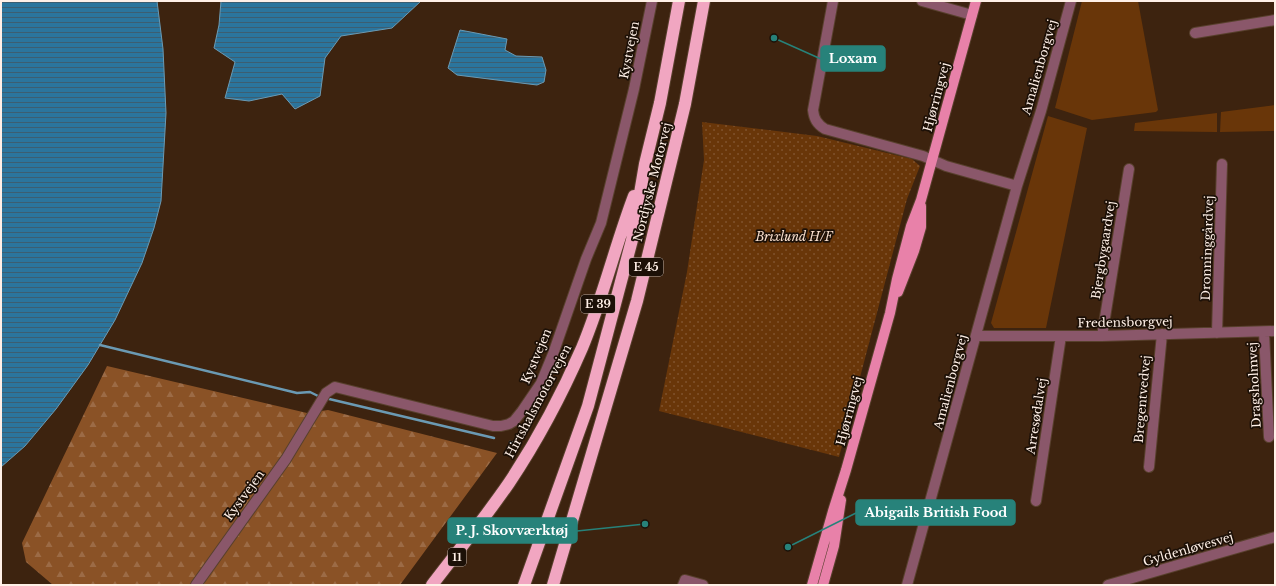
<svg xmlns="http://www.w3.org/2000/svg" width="1276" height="586" viewBox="0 0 1276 586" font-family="'Libre Baskerville',serif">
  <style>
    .green { fill: #693609 }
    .forest { fill: url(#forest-firs) }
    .garden { fill: url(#garden-dots) }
    .water { fill: url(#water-rules); stroke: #6b9ab3 }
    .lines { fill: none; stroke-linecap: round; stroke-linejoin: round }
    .stream { stroke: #6b9ab3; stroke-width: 2.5 }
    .minor-casing { stroke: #58402d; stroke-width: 12 }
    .major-casing { stroke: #58402d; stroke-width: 12 }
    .highway-casing { stroke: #58402d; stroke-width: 14 }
    .minor { stroke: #8a576a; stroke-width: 10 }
    .major { stroke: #e881a9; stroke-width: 10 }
    .highway { stroke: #f1a6c1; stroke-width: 12 }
    .labels { text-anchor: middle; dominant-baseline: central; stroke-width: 3.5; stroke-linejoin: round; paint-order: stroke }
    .shield { fill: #1c1007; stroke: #bbada4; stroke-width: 1 }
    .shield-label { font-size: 11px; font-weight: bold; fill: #fff0e7 }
    .street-label { font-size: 12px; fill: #fff0e7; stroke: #1c1007 }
    .park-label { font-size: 12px; font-style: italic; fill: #f9dfcd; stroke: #1c1007 }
    .leader { fill: none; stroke: #27827a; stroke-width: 1.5 }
    .callout-dot { fill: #27827a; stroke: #1c1007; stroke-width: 1.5 }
    .callout { fill: #27827a; stroke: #27827a; stroke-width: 1.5 }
    .callout-label { font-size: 13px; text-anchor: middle; font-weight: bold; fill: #fff }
  </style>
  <defs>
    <pattern id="forest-firs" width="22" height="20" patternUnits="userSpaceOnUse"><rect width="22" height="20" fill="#8a5226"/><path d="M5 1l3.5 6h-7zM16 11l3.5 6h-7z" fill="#9c6b46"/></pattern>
    <pattern id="garden-dots" width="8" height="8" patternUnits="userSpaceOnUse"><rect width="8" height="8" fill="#693609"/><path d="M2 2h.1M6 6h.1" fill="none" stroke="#80532d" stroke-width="1.8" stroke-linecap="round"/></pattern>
    <pattern id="water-rules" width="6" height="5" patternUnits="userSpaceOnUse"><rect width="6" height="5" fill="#2b759d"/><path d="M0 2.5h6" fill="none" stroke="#3c5e71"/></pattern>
  </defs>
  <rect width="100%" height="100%" fill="#3d230f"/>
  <path class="green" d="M 1082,1 L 1138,1 L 1158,110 L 1156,112 L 1092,120 L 1055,108 Z
    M 1275,105 L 1275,131 L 1220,132 L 1221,112 Z
    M 1217,113 L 1217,132 L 1134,131 L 1135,123 Z
    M 1048,116 L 1087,128 L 1046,328 L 994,328 L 991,323 Z"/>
  <path class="forest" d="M 107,366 L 307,413 L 328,410 L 497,453 L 400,585 L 53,585 L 26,562 L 22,543 Z"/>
  <path class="garden" d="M 702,122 L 817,136 L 912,159 L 920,166 L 907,199 L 839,457 L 659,411 L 687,272 L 704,160 Z"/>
  <path class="water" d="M 1,1 L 157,1 L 163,49 L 166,113 L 161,201 L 154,228 L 142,263 L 115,320 L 88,365 L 56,409 L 25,446 L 1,467 Z
    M 221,1 L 421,1 L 392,28 L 341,36 L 325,58 L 320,96 L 295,109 L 282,94 L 249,101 L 225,98 L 235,62 L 214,48 L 219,25 Z
    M 460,30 L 507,39 L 505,50 L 516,56 L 542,57 L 546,70 L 544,82 L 537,85 L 457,75 L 448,68 Z"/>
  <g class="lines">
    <path class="stream" d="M 100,345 L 297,393 L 310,392 L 320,397
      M 325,398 L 494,438
      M 510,442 L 518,444"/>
    <defs>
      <path id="minor" d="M 833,1 L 813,110 C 814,119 817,124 825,129 L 923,156 L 946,166 L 1017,186
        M 922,1 L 972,15
        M 1195,33 L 1275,20
        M 1264,332 L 1269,437
        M 1217,333 L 1222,164
        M 976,336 L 1102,336 L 1275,331
        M 1102,336 L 1129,169
        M 1149,467 L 1162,334
        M 1036,501 L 1061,336
        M 196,585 L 286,459 L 326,393 L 335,387 L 493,426 L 501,426 L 509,424 L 514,421 L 522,411 L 541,383 L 553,354 L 586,259 L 601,223 L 634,89 L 652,1
        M 683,585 L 685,580 L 703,585
        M 907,585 L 1017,186 L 1041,111 L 1071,1
        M 1108,585 L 1275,537"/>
      <path id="major" d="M 898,292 L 914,251 L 921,227 L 921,206
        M 812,585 L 833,511 L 846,470 L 890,313 L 897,279 L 911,226 L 921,200 L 976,1
        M 823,585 L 834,546 L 841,500"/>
      <path id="highway" d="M 432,585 C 458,551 485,518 509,483 C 537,441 562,394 582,348 C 603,298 615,246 634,196
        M 524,585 L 588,406 L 632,240 L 645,164 L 660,103 L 679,1
        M 553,585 L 637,301 L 685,104 L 704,1"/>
    </defs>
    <use href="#minor" class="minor-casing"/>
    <use href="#major" class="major-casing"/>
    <use href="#highway" class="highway-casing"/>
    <use href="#minor" class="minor"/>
    <use href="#major" class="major"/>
    <use href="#highway" class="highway"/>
  </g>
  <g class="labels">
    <g class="shield">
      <rect x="629" y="258" width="34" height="18" rx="3"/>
      <rect x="581" y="295" width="34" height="18" rx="3"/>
      <rect x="448" y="548" width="18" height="18" rx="3"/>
    </g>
    <g class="shield-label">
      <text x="646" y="267">E 45</text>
      <text x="598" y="304">E 39</text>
      <text x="457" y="557">11</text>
    </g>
    <g class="street-label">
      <text transform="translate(629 50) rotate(-79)">Kystvejen</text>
      <text transform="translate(1039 67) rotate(-74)">Amalienborgvej</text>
      <text transform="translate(936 97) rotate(-75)">Hjørringvej</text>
      <text transform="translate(652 182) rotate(-76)">Nordjyske Motorvej</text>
      <text transform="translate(1207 248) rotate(-88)">Dronninggårdvej</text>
      <text transform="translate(1103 250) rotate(-81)">Bjergbygaardvej</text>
      <text transform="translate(1125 322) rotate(-1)">Fredensborgvej</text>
      <text transform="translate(536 356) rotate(-67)">Kystvejen</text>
      <text transform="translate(950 382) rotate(-75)">Amalienborgvej</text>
      <text transform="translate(1254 385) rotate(-93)">Dragsholmvej</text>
      <text transform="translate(1142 399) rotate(-85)">Bregentvedvej</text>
      <text transform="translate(538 401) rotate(-62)">Hirtshalsmotorvejen</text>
      <text transform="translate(849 411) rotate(-75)">Hjørringvej</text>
      <text transform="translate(1036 416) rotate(-81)">Arresødalvej</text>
      <text transform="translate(244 495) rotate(-54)">Kystvejen</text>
      <text transform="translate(1188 549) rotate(-16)">Gyldenløvesvej</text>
    </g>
    <g class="park-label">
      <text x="794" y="236">Brixlund H/F</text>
    </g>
  </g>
  <path class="leader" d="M774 38L821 59M788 547L856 513M645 524L577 531"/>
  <g class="callout-dot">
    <circle cx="774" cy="38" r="4"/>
    <circle cx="788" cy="547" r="4"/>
    <circle cx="645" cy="524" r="4"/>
  </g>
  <g class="callout">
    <rect x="821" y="46" width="64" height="25" rx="4"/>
    <rect x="856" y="500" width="159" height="25" rx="4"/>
    <rect x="448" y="518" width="129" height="25" rx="4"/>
  </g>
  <g class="callout-label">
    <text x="853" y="63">Loxam</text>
    <text x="936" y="517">Abigails British Food</text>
    <text x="512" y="535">P. J. Skovværktøj</text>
  </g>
  <rect width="1276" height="586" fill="none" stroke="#fff0e7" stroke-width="4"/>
</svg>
